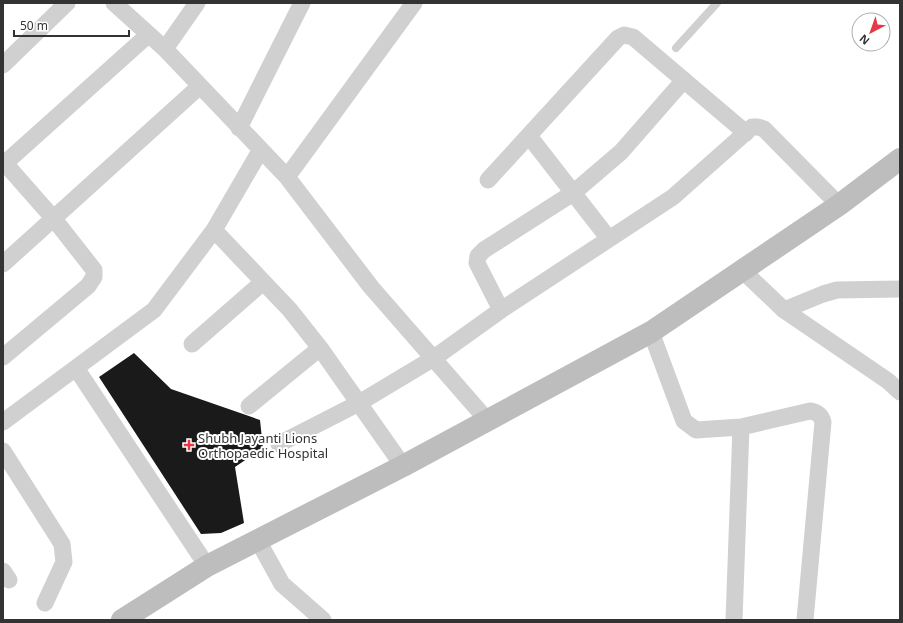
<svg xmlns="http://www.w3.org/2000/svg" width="903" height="623" viewBox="0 0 903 623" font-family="'Noto Sans',sans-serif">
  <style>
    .building { fill: #1a1a1a }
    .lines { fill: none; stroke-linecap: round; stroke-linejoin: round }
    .lane { stroke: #d0d0d0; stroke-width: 8 }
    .street { stroke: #d0d0d0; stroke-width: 17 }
    .secondary { stroke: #bdbdbd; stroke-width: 22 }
    .poi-dot { fill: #e63946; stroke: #fff; stroke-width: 1.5 }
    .labels { text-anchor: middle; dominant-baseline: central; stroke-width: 4; stroke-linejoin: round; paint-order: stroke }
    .poi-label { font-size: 13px; fill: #333; stroke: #fff; text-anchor: start }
  </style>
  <rect width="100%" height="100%" fill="#fff"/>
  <path class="building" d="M 134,353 L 171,389 L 260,420 L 263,448 L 235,467 L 244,523 L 221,533 L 201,534 L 99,377 Z"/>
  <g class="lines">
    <path class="lane" d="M 676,48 L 717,3"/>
    <path class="street" d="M 114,3 L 165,49 L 287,177 L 371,287 L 487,420
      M 165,49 L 197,3
      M 3,65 L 67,3
      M 239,128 L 302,3
      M 529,136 L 609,239
      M 3,161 L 54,219 L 94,270 L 94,277 L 88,286 L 3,357
      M 3,165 L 148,35
      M 287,177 L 414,3
      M 488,180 L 618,38 L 624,35 L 633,37 L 746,133
      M 214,230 L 290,310 L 320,348 L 403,466
      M 3,264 L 200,86
      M 742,270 L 784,310 L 888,381 L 900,392
      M 501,310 L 477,263 L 478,256 L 484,250 L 573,193 L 621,152 L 684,80
      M 784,310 L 823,294 L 837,290 L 900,289
      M 651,332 L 684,421 L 696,430 L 741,427 L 810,411 C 817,412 821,415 823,422 L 805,620
      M 192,344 L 263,282
      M 76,368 L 207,566
      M 249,406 L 320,348
      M 3,422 L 154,310 L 214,230 L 260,151
      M 279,444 L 359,403 L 434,358 L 501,310 L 673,197 L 752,127 L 758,127 L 764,129 L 839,205
      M 3,451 L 62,544 L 64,562 L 45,603
      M 257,539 L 282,584 L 323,620
      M 3,571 L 9,580
      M 734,620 L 741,427"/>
    <path class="secondary" d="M 122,620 L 207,566 L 403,466 L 651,332 L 839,205 L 900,159"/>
  </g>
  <path class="poi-dot" d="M187 439h4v4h4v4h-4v4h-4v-4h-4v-4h4z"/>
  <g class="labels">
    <g class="poi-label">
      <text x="198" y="438">Shubh Jayanti Lions<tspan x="198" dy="15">Orthopaedic Hospital</tspan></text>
    </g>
  </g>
  <rect width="903" height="623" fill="none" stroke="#333333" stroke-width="8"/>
  <g transform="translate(871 32) rotate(221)"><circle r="19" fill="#ffffff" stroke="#adadad"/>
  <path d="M0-3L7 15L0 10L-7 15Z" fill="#e63946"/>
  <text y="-6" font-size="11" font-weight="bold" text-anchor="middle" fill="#333333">N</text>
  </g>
  <path d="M14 30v6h115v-6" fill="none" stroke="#333333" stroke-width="2"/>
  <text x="20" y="30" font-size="12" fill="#333333" stroke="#ffffff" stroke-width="3" paint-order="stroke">50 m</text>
</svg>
